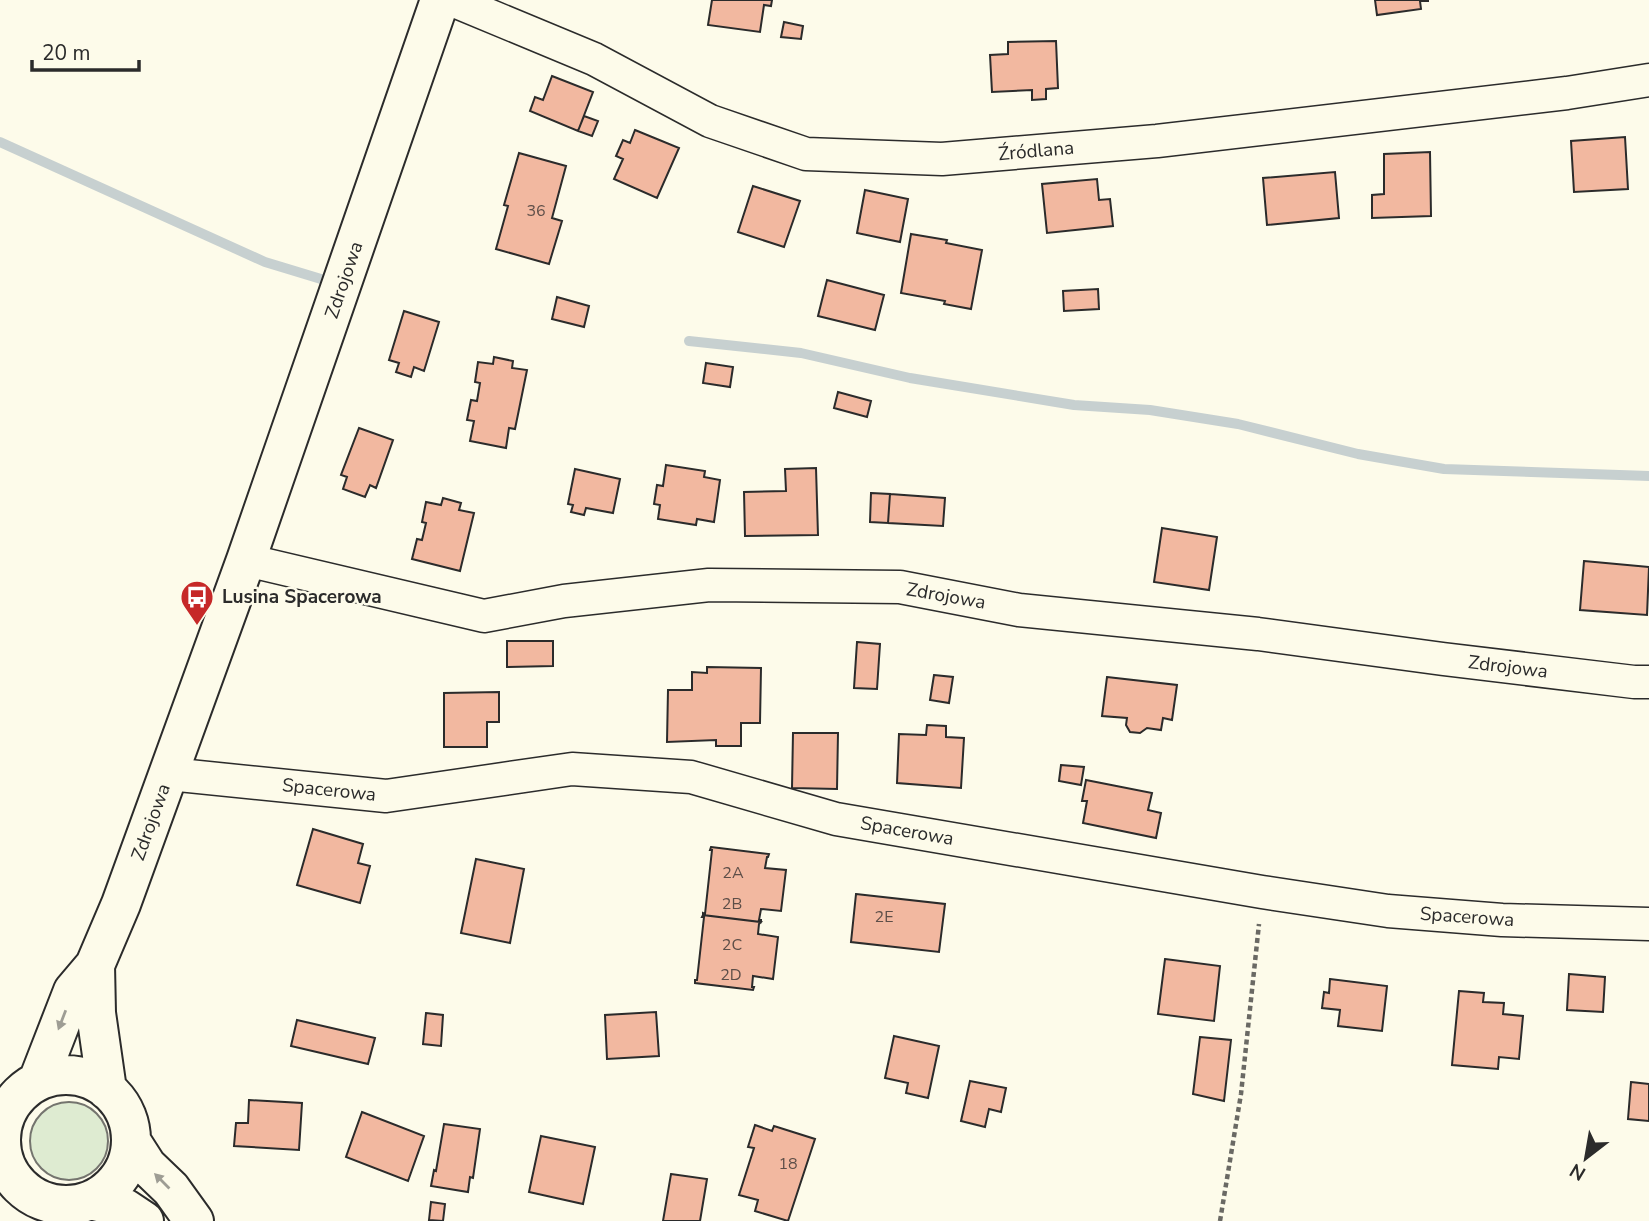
<svg xmlns="http://www.w3.org/2000/svg" width="1649" height="1221" viewBox="0 0 1649 1221" font-family="'Nunito Sans',sans-serif">
  <style>
    .green { fill: #deebd1; stroke: #74746e; stroke-width: 2 }
    .lines { fill: none; stroke-linecap: round; stroke-linejoin: round }
    .stream { stroke: #c7d0d0; stroke-width: 10 }
    .building { fill: #f2b8a0; stroke: #2b2b2b; stroke-width: 2 }
    .street-casing { stroke: #2b2b2b; stroke-width: 35 }
    .secondary-casing { stroke: #2b2b2b; stroke-width: 42 }
    .path { stroke: #6a6964; stroke-width: 4.5; stroke-dasharray: 5 3.5; stroke-linecap: butt }
    .street { stroke: #fdfbea; stroke-width: 32 }
    .secondary { stroke: #fdfbea; stroke-width: 38 }
    .oneway { fill: #9e9d94 }
    .labels { text-anchor: middle; dominant-baseline: central; stroke-width: 5; stroke-linejoin: round; paint-order: stroke }
    .number-label { font-size: 16px; fill: #5d4e48 }
    .street-label { font-size: 19px; fill: #2b2b2b; stroke: #fdfbea }
    .poi-label { font-size: 19px; font-weight: bold; fill: #2b2b2b; stroke: #fdfbea; text-anchor: start }
  </style>
  <rect width="100%" height="100%" fill="#fdfbea"/>
  <path class="green" d="M30 1141a39 39 0 1 1 78 0a39 39 0 1 1-78 0Z"/>
  <g class="lines">
    <path class="stream" d="M 0,142 L 265,262 L 321,279
      M 689,341 L 801,353 L 910,378 L 1074,405 L 1150,410 L 1238,424 L 1358,454 L 1444,469 L 1649,476"/>
  </g>
  <path class="building" d="M 712,0 L 772,0 L 771,6 L 764,5 L 760,32 L 708,25 Z
    M 1375,0 L 1428,0 L 1428,1 L 1420,1 L 1421,9 L 1377,15 Z
    M 784,22 L 803,26 L 801,39 L 781,37 Z
    M 1056,41 L 1058,88 L 1046,89 L 1046,99 L 1032,100 L 1032,90 L 992,92 L 990,55 L 1008,54 L 1008,42 Z
    M 552,76 L 593,92 L 578,131 L 530,111 L 535,97 L 543,100 Z
    M 584,116 L 598,121 L 592,136 L 578,131 Z
    M 635,130 L 679,148 L 657,198 L 614,179 L 623,159 L 616,156 L 623,140 L 630,143 Z
    M 1625,137 L 1628,189 L 1574,192 L 1571,141 Z
    M 1430,152 L 1431,216 L 1372,218 L 1372,195 L 1384,194 L 1384,154 Z
    M 519,153 L 566,166 L 552,218 L 562,221 L 549,264 L 496,249 L 508,206 L 504,205 Z
    M 1335,172 L 1339,218 L 1267,225 L 1263,178 Z
    M 1097,179 L 1099,200 L 1110,199 L 1113,226 L 1047,233 L 1042,184 Z
    M 753,186 L 800,201 L 784,247 L 738,232 Z
    M 865,190 L 908,199 L 900,242 L 857,233 Z
    M 911,234 L 947,240 L 946,243 L 982,250 L 971,309 L 944,304 L 945,301 L 901,293 Z
    M 827,280 L 884,295 L 875,330 L 818,316 Z
    M 1098,289 L 1099,309 L 1064,311 L 1063,291 Z
    M 557,297 L 589,306 L 584,327 L 552,319 Z
    M 404,311 L 439,322 L 424,371 L 414,367 L 411,377 L 396,372 L 399,363 L 389,360 Z
    M 494,357 L 513,361 L 512,368 L 527,370 L 515,429 L 509,428 L 506,448 L 470,441 L 474,421 L 467,420 L 471,400 L 477,401 L 480,383 L 475,382 L 478,362 L 493,364 Z
    M 706,363 L 733,367 L 730,387 L 703,383 Z
    M 838,392 L 871,401 L 867,417 L 834,408 Z
    M 359,428 L 393,440 L 376,488 L 370,485 L 365,497 L 343,489 L 347,477 L 341,475 Z
    M 666,465 L 705,471 L 704,477 L 720,480 L 714,522 L 697,519 L 696,525 L 658,519 L 660,505 L 654,504 L 657,485 L 663,486 Z
    M 816,468 L 818,535 L 745,536 L 744,492 L 786,491 L 785,469 Z
    M 575,469 L 620,479 L 613,513 L 586,508 L 584,515 L 571,512 L 573,505 L 568,504 Z
    M 871,493 L 890,494 L 888,523 L 870,522 Z
    M 890,494 L 945,498 L 943,526 L 888,523 Z
    M 443,498 L 461,503 L 459,510 L 474,513 L 460,571 L 412,559 L 417,539 L 422,540 L 426,523 L 422,522 L 426,502 L 441,505 Z
    M 1162,528 L 1217,537 L 1209,590 L 1154,582 Z
    M 1584,561 L 1649,567 L 1647,615 L 1580,610 Z
    M 507,641 L 553,641 L 553,666 L 507,667 Z
    M 857,642 L 880,644 L 877,689 L 854,688 Z
    M 707,667 L 761,668 L 760,723 L 741,723 L 741,746 L 716,746 L 716,740 L 667,742 L 668,690 L 692,690 L 692,672 L 707,673 Z
    M 934,675 L 953,677 L 949,703 L 930,700 Z
    M 1107,677 L 1177,685 L 1172,720 L 1163,718 L 1161,730 L 1147,728 L 1140,733 L 1130,732 L 1126,725 L 1127,718 L 1102,716 Z
    M 499,692 L 499,722 L 487,722 L 487,747 L 444,747 L 444,693 Z
    M 927,725 L 946,726 L 946,737 L 964,738 L 961,788 L 897,783 L 899,734 L 926,735 Z
    M 793,733 L 838,733 L 837,789 L 792,788 Z
    M 1061,765 L 1084,767 L 1081,785 L 1059,781 Z
    M 1086,780 L 1152,793 L 1148,810 L 1161,813 L 1156,838 L 1083,823 L 1087,801 L 1082,801 Z
    M 313,829 L 363,844 L 358,863 L 370,866 L 360,903 L 297,885 Z
    M 711,847 L 769,854 L 768,857 L 767,857 L 765,868 L 786,870 L 781,911 L 761,909 L 759,920 L 761,920 L 761,922 L 703,915 L 703,913 L 705,914 L 712,850 L 710,850 Z
    M 476,859 L 524,869 L 510,943 L 461,933 Z
    M 856,894 L 945,904 L 939,952 L 851,942 Z
    M 703,915 L 761,922 L 759,924 L 758,934 L 778,937 L 773,979 L 753,976 L 752,987 L 754,987 L 753,990 L 695,983 L 695,980 L 697,980 L 704,917 L 702,917 Z
    M 1165,959 L 1220,966 L 1214,1021 L 1158,1014 Z
    M 1569,974 L 1605,977 L 1603,1012 L 1567,1010 Z
    M 1330,979 L 1387,986 L 1382,1031 L 1338,1026 L 1340,1010 L 1322,1008 L 1324,992 L 1329,993 Z
    M 1459,991 L 1484,993 L 1483,1002 L 1504,1003 L 1503,1014 L 1523,1016 L 1519,1059 L 1499,1057 L 1498,1069 L 1452,1065 Z
    M 656,1012 L 659,1056 L 607,1059 L 605,1015 Z
    M 426,1013 L 443,1015 L 441,1046 L 423,1044 Z
    M 297,1020 L 375,1038 L 368,1064 L 291,1046 Z
    M 894,1036 L 939,1046 L 928,1098 L 906,1093 L 908,1083 L 885,1078 Z
    M 1200,1037 L 1231,1040 L 1224,1101 L 1193,1094 Z
    M 970,1081 L 1006,1088 L 1001,1112 L 989,1109 L 985,1127 L 961,1121 Z
    M 1631,1082 L 1649,1084 L 1649,1121 L 1628,1119 Z
    M 249,1100 L 302,1103 L 299,1150 L 234,1146 L 236,1123 L 248,1123 Z
    M 362,1112 L 424,1136 L 408,1181 L 346,1157 Z
    M 444,1124 L 480,1129 L 473,1178 L 470,1177 L 468,1192 L 431,1186 L 434,1170 L 436,1171 Z
    M 755,1125 L 772,1131 L 774,1126 L 815,1139 L 788,1221 L 755,1211 L 758,1200 L 739,1195 L 754,1148 L 748,1147 Z
    M 541,1136 L 595,1147 L 583,1204 L 529,1192 Z
    M 671,1174 L 707,1179 L 700,1221 L 663,1221 Z
    M 431,1202 L 445,1204 L 443,1221 L 429,1220 Z"/>
  <g class="lines">
    <defs>
      <path id="street" d="M 452,0 L 594,59 L 710,121 L 806,154 L 942,159 L 1157,141 L 1567,93 L 1649,80
        M 246,560 L 484,616 L 564,601 L 709,585 L 900,587 L 1019,610 L 1258,634 L 1443,659 L 1634,682 L 1649,682
        M 169,774 L 386,796 L 572,769 L 691,777 L 836,819 L 1262,892 L 1388,911 L 1502,920 L 1649,924"/>
      <path id="secondary" d="M 95,965 L 96,1013 L 107,1090
        M1 1140a65 65 0 1 1 130 0a65 65 0 1 1-130 0Z
        M 38,1081 L 73,991 L 95,965 L 121,904 L 246,560 L 440,0
        M 131,1141 L 147,1166 L 171,1189 L 194,1221
        M 91,1200 L 126,1209 L 144,1221"/>
    </defs>
    <use href="#street" class="street-casing"/>
    <use href="#secondary" class="secondary-casing"/>
    <path class="path" d="M 1220,1221 L 1241,1094 L 1259,924"/>
    <use href="#street" class="street"/>
    <use href="#secondary" class="secondary"/>
  </g>
  <defs><path id="oneway-solid" d="M-6-.8H1V-3.2L6.5 0L1 3.2V.8H-6Z" transform="scale(1.75)"/></defs>
  <g class="oneway">
    <use href="#oneway-solid" transform="translate(62 1020) rotate(111)"/>
    <use href="#oneway-solid" transform="translate(162 1181) rotate(-135)"/>
  </g>
  <defs>
    <symbol id="bus-pin" viewBox="-11 -11 22 30"><path d="M0 17L-7.5 6A9.5 9.5 0 1 1 7.5 6Z" fill="#c62828" stroke="#fdfbea"/><path d="M-5-6H5V4H4V6H2V4H-2V6H-4V4H-5ZM-3.5-4V0h7V-4ZM-3.5 1.2v1.5H-2V1.2ZM2 1.2v1.5H3.5V1.2Z" fill="#fff"/></symbol>
  </defs>
  <g fill-rule="evenodd">
    <use href="#bus-pin" x="178" y="578" width="38" height="52"/>
  </g>
  <g class="labels">
    <g class="number-label">
      <text x="536" y="211">36</text>
      <text x="733" y="873">2A</text>
      <text x="732" y="904">2B</text>
      <text x="884" y="917">2E</text>
      <text x="732" y="945">2C</text>
      <text x="731" y="975">2D</text>
      <text x="788" y="1164">18</text>
    </g>
    <g class="street-label">
      <text transform="translate(1036 151) rotate(-5)">Źródlana</text>
      <text transform="translate(344 280) rotate(-71)">Zdrojowa</text>
      <text transform="translate(946 596) rotate(10)">Zdrojowa</text>
      <text transform="translate(1508 667) rotate(7)">Zdrojowa</text>
      <text transform="translate(329 790) rotate(6)">Spacerowa</text>
      <text transform="translate(151 822) rotate(-70)">Zdrojowa</text>
      <text transform="translate(907 831) rotate(10)">Spacerowa</text>
      <text transform="translate(1467 917) rotate(4)">Spacerowa</text>
    </g>
    <g class="poi-label">
      <text x="222" y="597">Lusina Spacerowa</text>
    </g>
  </g>
  <g transform="translate(1586 1158) rotate(211)" stroke="#fdfbea" stroke-width="5" paint-order="stroke">
  <path d="M0-5L12 26L0 18L-12 26Z" fill="#2b2b2b"/>
  <text y="-10" font-size="19" font-weight="bold" text-anchor="middle" fill="#2b2b2b">N</text>
  </g>
  <path d="M32 60v10h107v-10" fill="none" stroke="#2b2b2b" stroke-width="3.5"/>
  <text x="42" y="60" font-size="21" fill="#2b2b2b" stroke="#fdfbea" stroke-width="5" paint-order="stroke">20 m</text>
</svg>
